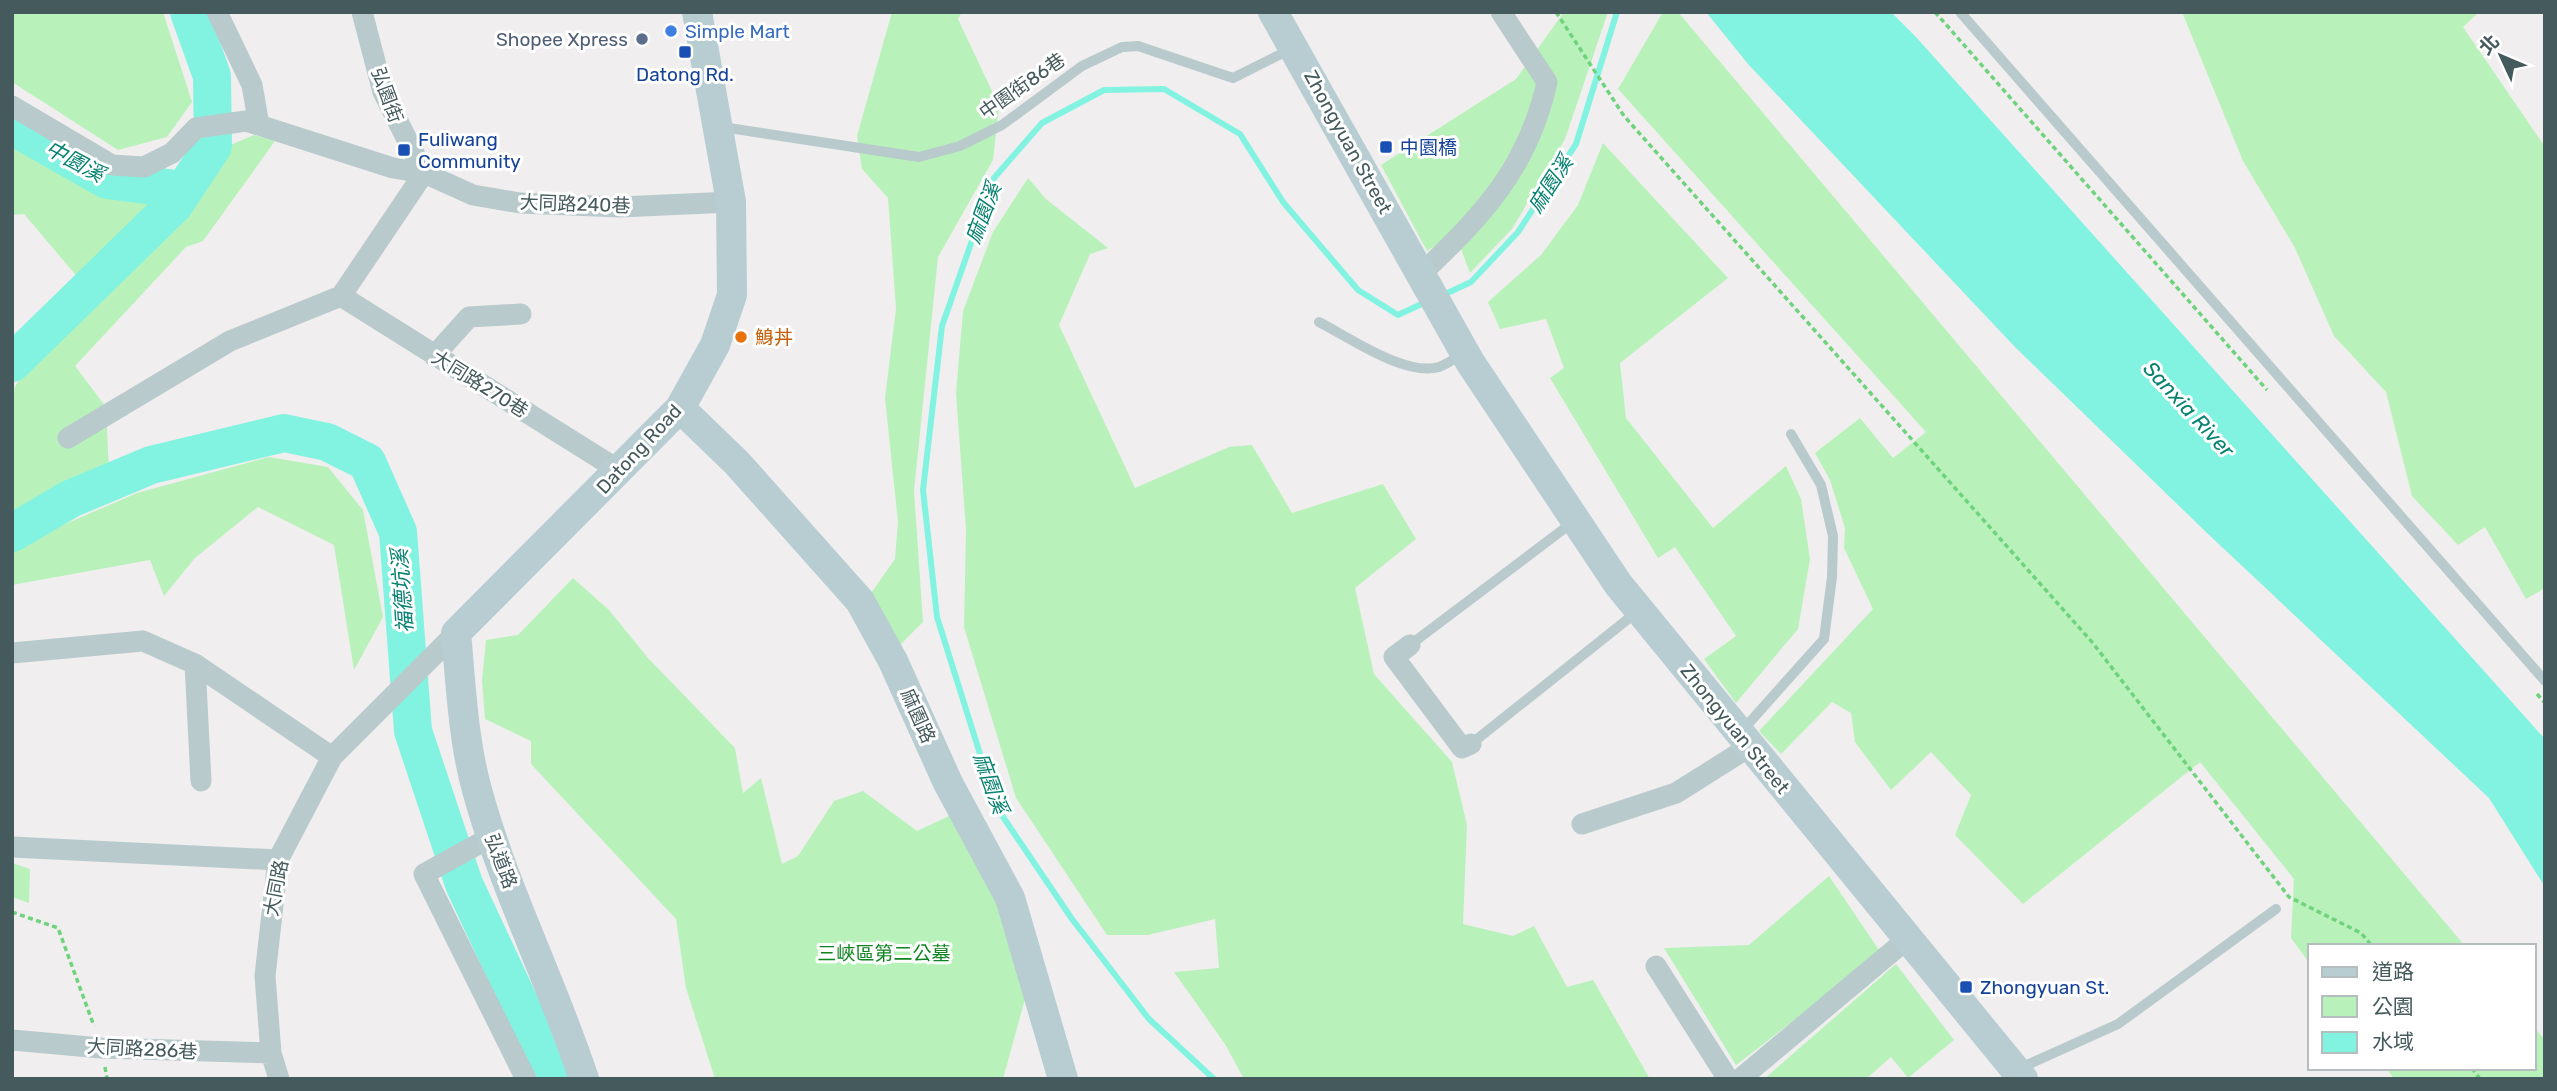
<svg xmlns="http://www.w3.org/2000/svg" width="2557" height="1091" viewBox="0 0 2557 1091" font-family="Rubik,'Noto Sans TC',sans-serif">
  <style>
    .green { fill: #b8f2ba }
    .water { fill: #82f3e1 }
    .lines { fill: none; stroke-linecap: round; stroke-linejoin: round }
    .stream { stroke: #82f3e1; stroke-width: 6 }
    .river { stroke: #82f3e1; stroke-width: 38 }
    .path { stroke: #6ed37c; stroke-width: 3.5; stroke-dasharray: 5 3.5; stroke-linecap: butt }
    .lane { stroke: #b8cacc; stroke-width: 10 }
    .street { stroke: #b8cacc; stroke-width: 21 }
    .secondary { stroke: #b8cdd2; stroke-width: 30 }
    .shop-dot { fill: #3f7fe0; stroke: #fff; stroke-width: 2.5 }
    .service-dot { fill: #5c6f8a; stroke: #fff; stroke-width: 2.5 }
    .transit-dot { fill: #1a4fb4; stroke: #fff; stroke-width: 2.5 }
    .food-dot { fill: #e8710a; stroke: #fff; stroke-width: 2.5 }
    .labels { text-anchor: middle; dominant-baseline: central; stroke-width: 6; stroke-linejoin: round; paint-order: stroke }
    .shop-label { font-size: 19px; fill: #366cbe; stroke: #fff; text-anchor: start }
    .service-label { font-size: 19px; fill: #4e5e75; stroke: #fff; text-anchor: end }
    .transit-label { font-size: 19px; fill: #164399; stroke: #fff; text-anchor: start }
    .street-label { font-size: 19px; fill: #455a5d; stroke: #fff }
    .food-label { font-size: 19px; fill: #c56008; stroke: #fff; text-anchor: start }
    .park-label { font-size: 19px; fill: #108420; stroke: #fff }
    .water-label { font-size: 21px; font-style: italic; fill: #068270; stroke: #fff }
  </style>
  <rect width="100%" height="100%" fill="#f1eeef"/>
  <path class="green" d="M 12,12 L 163,12 L 192,102 L 167,137 L 118,150 L 12,82 Z
    M 892,12 L 962,12 L 958,19 L 999,106 L 993,160 L 938,257 L 914,491 L 923,622 L 897,648 L 869,596 L 895,559 L 898,522 L 885,398 L 896,309 L 888,198 L 862,169 L 857,136 Z
    M 1564,12 L 1608,12 L 1565,139 L 1512,229 L 1470,273 L 1455,233 L 1427,251 L 1381,165 L 1516,79 Z
    M 1663,12 L 1678,12 L 2465,946 L 2310,946 L 2310,964 L 2291,938 L 2294,879 L 2200,762 L 2023,904 L 1955,835 L 1971,795 L 1931,752 L 1891,790 L 1855,742 L 1851,713 L 1832,702 L 1781,754 L 1759,731 L 1873,609 L 1844,548 L 1845,528 L 1830,480 L 1815,453 L 1860,418 L 1893,458 L 1926,432 L 1618,89 Z
    M 2182,12 L 2479,12 L 2463,27 L 2545,147 L 2545,588 L 2526,599 L 2485,527 L 2458,545 L 2412,496 L 2386,392 L 2334,336 L 2295,248 L 2243,161 Z
    M 254,135 L 275,141 L 203,241 L 186,247 L 75,366 L 106,407 L 109,473 L 60,490 L 12,518 L 12,392 L 22,375 L 183,213 L 228,146 Z
    M 1603,143 L 1728,278 L 1620,363 L 1626,418 L 1713,528 L 1786,466 L 1801,499 L 1810,559 L 1798,629 L 1736,703 L 1704,659 L 1736,636 L 1675,547 L 1658,558 L 1550,378 L 1564,368 L 1546,319 L 1500,329 L 1488,302 L 1541,255 L 1578,205 Z
    M 12,145 L 107,192 L 153,201 L 80,280 L 24,214 L 12,215 Z
    M 1028,178 L 1046,199 L 1108,248 L 1090,254 L 1059,325 L 1135,488 L 1229,447 L 1252,445 L 1292,513 L 1383,484 L 1416,539 L 1355,588 L 1374,674 L 1452,762 L 1467,825 L 1463,924 L 1513,936 L 1534,926 L 1567,987 L 1593,980 L 1650,1079 L 1244,1079 L 1225,1044 L 1174,972 L 1219,968 L 1215,919 L 1148,935 L 1107,935 L 1016,798 L 964,627 L 966,530 L 956,393 L 963,311 L 993,232 Z
    M 269,457 L 328,467 L 363,510 L 383,617 L 354,670 L 334,545 L 258,507 L 195,558 L 164,596 L 150,560 L 12,585 L 12,547 L 137,493 Z
    M 573,578 L 609,610 L 648,658 L 735,748 L 743,793 L 761,778 L 782,864 L 798,856 L 834,801 L 863,791 L 917,831 L 949,816 L 992,879 L 1028,988 L 1003,1079 L 715,1079 L 686,988 L 676,919 L 531,764 L 531,741 L 485,719 L 482,680 L 486,640 L 518,635 Z
    M 12,863 L 30,869 L 29,903 L 12,897 Z
    M 1829,876 L 1881,953 L 1736,1065 L 1664,948 L 1749,945 Z
    M 1896,964 L 1954,1040 L 1908,1078 L 1891,1057 L 1866,1079 L 1764,1079 Z
    M 2534,1027 L 2545,1040 L 2545,1079 L 2394,1079 L 2386,1068 L 2534,1068 Z"/>
  <path class="water" d="M 1706,12 L 1891,12 L 1916,37 L 2544,738 L 2545,887 L 2489,798 L 2207,533 L 2015,347 L 1748,64 Z"/>
  <g class="lines">
    <path class="stream" d="M 1441,296 L 1471,282 L 1518,232 L 1576,144 L 1617,12
      M 1214,1079 L 1149,1019 L 1072,919 L 997,808 L 937,617 L 923,490 L 942,326 L 994,178 L 1042,123 L 1104,90 L 1164,89 L 1240,134 L 1283,202 L 1358,290 L 1398,315 L 1428,301"/>
    <path class="river" d="M 12,126 L 107,180 L 184,190
      M 12,363 L 174,205 L 213,146 L 212,76 L 189,12
      M 12,533 L 70,499 L 151,465 L 284,433 L 327,442 L 367,462 L 398,532 L 413,731 L 464,884 L 555,1079"/>
    <path class="path" d="M 1556,12 L 1624,116 L 2092,642 L 2289,897 L 2361,933 L 2372,946
      M 1935,12 L 2267,390
      M 2537,694 L 2545,703
      M 12,912 L 58,928 L 94,1026
      M 105,1067 L 107,1079
      M 2472,1068 L 2480,1079"/>
    <path class="lane" d="M 1960,12 L 2545,681
      M 722,127 L 919,157 L 960,146 L 1002,125 L 1082,66 L 1122,47 L 1138,46 L 1233,78 L 1291,49
      M 1319,322 C 1348,337 1406,377 1439,367 C 1447,364 1456,358 1463,354
      M 1410,645 L 1573,522
      M 1741,732 L 1824,639 L 1832,577 L 1833,536 L 1821,485 L 1791,434
      M 1471,744 L 1638,611
      M 2018,1069 L 2118,1024 L 2276,909"/>
    <path class="street" d="M 217,12 L 252,85 L 259,125
      M 362,12 L 383,92 L 424,173
      M 12,106 L 112,165 L 144,167 L 172,153 L 196,128 L 246,121 L 393,168 L 424,173 L 473,195 L 520,203 L 620,207 L 731,202
      M 1421,274 C 1483,215 1528,168 1547,82 L 1501,12
      M 341,296 L 620,471
      M 434,356 L 469,317 L 521,314
      M 68,438 L 230,341 L 341,296 L 424,173
      M 1410,645 L 1394,657 L 1462,748 L 1471,744
      M 12,653 L 143,641 L 195,664 L 332,757
      M 195,664 L 201,781
      M 1582,824 L 1676,793 L 1749,747
      M 491,837 L 424,874 L 526,1079
      M 12,847 L 278,860
      M 1656,966 L 1728,1079
      M 12,1040 L 101,1048 L 271,1053
      M 279,1079 L 271,1053 L 265,976 L 278,860 L 332,757 L 456,633
      M 1740,1079 L 1906,940"/>
    <path class="secondary" d="M 1273,12 L 1470,362 L 1618,584 L 2023,1079
      M 680,408 L 737,463 L 860,601 L 893,661 L 948,783 L 1010,898 L 1063,1079
      M 584,1079 C 552,982 504,889 477,790 C 463,740 461,685 456,633 L 680,408 L 715,345 L 732,295 L 731,202 L 697,12"/>
  </g>
  <circle class="shop-dot" cx="671" cy="31" r="7"/>
  <circle class="service-dot" cx="642" cy="39" r="7"/>
  <g class="transit-dot">
    <rect x="678" y="45" width="14" height="14" rx="3.5"/>
    <rect x="1379" y="140" width="14" height="14" rx="3.5"/>
    <rect x="397" y="143" width="14" height="14" rx="3.5"/>
    <rect x="1959" y="980" width="14" height="14" rx="3.5"/>
  </g>
  <circle class="food-dot" cx="741" cy="337" r="7"/>
  <g class="labels">
    <g class="shop-label">
      <text x="685" y="31">Simple Mart</text>
    </g>
    <g class="service-label">
      <text x="628" y="39">Shopee Xpress</text>
    </g>
    <g class="transit-label">
      <text x="685" y="74" text-anchor="middle">Datong Rd.</text>
      <text x="418" y="139">Fuliwang<tspan x="418" dy="22">Community</tspan></text>
      <text x="1400" y="147">中園橋</text>
      <text x="1980" y="987">Zhongyuan St.</text>
    </g>
    <g class="street-label">
      <text transform="translate(1022 86) rotate(-35)">中園街86巷</text>
      <text transform="translate(387 95) rotate(70)">弘園街</text>
      <text transform="translate(1348 142) rotate(61)">Zhongyuan Street</text>
      <text transform="translate(575 204) rotate(2)">大同路240巷</text>
      <text transform="translate(480 384) rotate(32)">大同路270巷</text>
      <text transform="translate(639 449) rotate(-47)">Datong Road</text>
      <text transform="translate(918 716) rotate(66)">麻園路</text>
      <text transform="translate(1735 729) rotate(51)">Zhongyuan Street</text>
      <text transform="translate(501 861) rotate(69)">弘道路</text>
      <text transform="translate(276 888) rotate(-79)">大同路</text>
      <text transform="translate(142 1049) rotate(3)">大同路286巷</text>
    </g>
    <g class="food-label">
      <text x="755" y="337">鯓丼</text>
    </g>
    <g class="park-label">
      <text x="884" y="953">三峽區第二公墓</text>
    </g>
    <g class="water-label">
      <text transform="translate(75 161) rotate(28)">中園溪</text>
      <text transform="translate(1550 184) rotate(-57)">麻園溪</text>
      <text transform="translate(983 213) rotate(-69)">麻園溪</text>
      <text transform="translate(2189 409) rotate(47)">Sanxia River</text>
      <text transform="translate(402 591) rotate(-94)">福德坑溪</text>
      <text transform="translate(991 783) rotate(70)">麻園溪</text>
    </g>
  </g>
  <rect width="2557" height="1091" fill="none" stroke="#455a5d" stroke-width="28"/>
  <rect x="2308" y="944" width="228" height="126" fill="#ffffff" stroke="#b5bdbe" stroke-width="2"/>
  <rect x="2322" y="967" width="35" height="10" fill="#b8cdd2" stroke="#b5bdbe" stroke-width="2"/>
  <text x="2372" y="979" font-size="21" fill="#455a5d">道路</text>
  <rect x="2322" y="996" width="35" height="21" fill="#b8f2ba" stroke="#b5bdbe" stroke-width="2"/>
  <text x="2372" y="1014" font-size="21" fill="#455a5d">公園</text>
  <rect x="2322" y="1032" width="35" height="21" fill="#82f3e1" stroke="#b5bdbe" stroke-width="2"/>
  <text x="2372" y="1049" font-size="21" fill="#455a5d">水域</text>
  <g transform="translate(2501 56) rotate(314)" stroke="#ffffff" stroke-width="5" paint-order="stroke">
  <path d="M0-5L12 26L0 18L-12 26Z" fill="#455a5d"/>
  <text y="-10" font-size="19" font-weight="bold" text-anchor="middle" fill="#455a5d">北</text>
  </g>
</svg>
